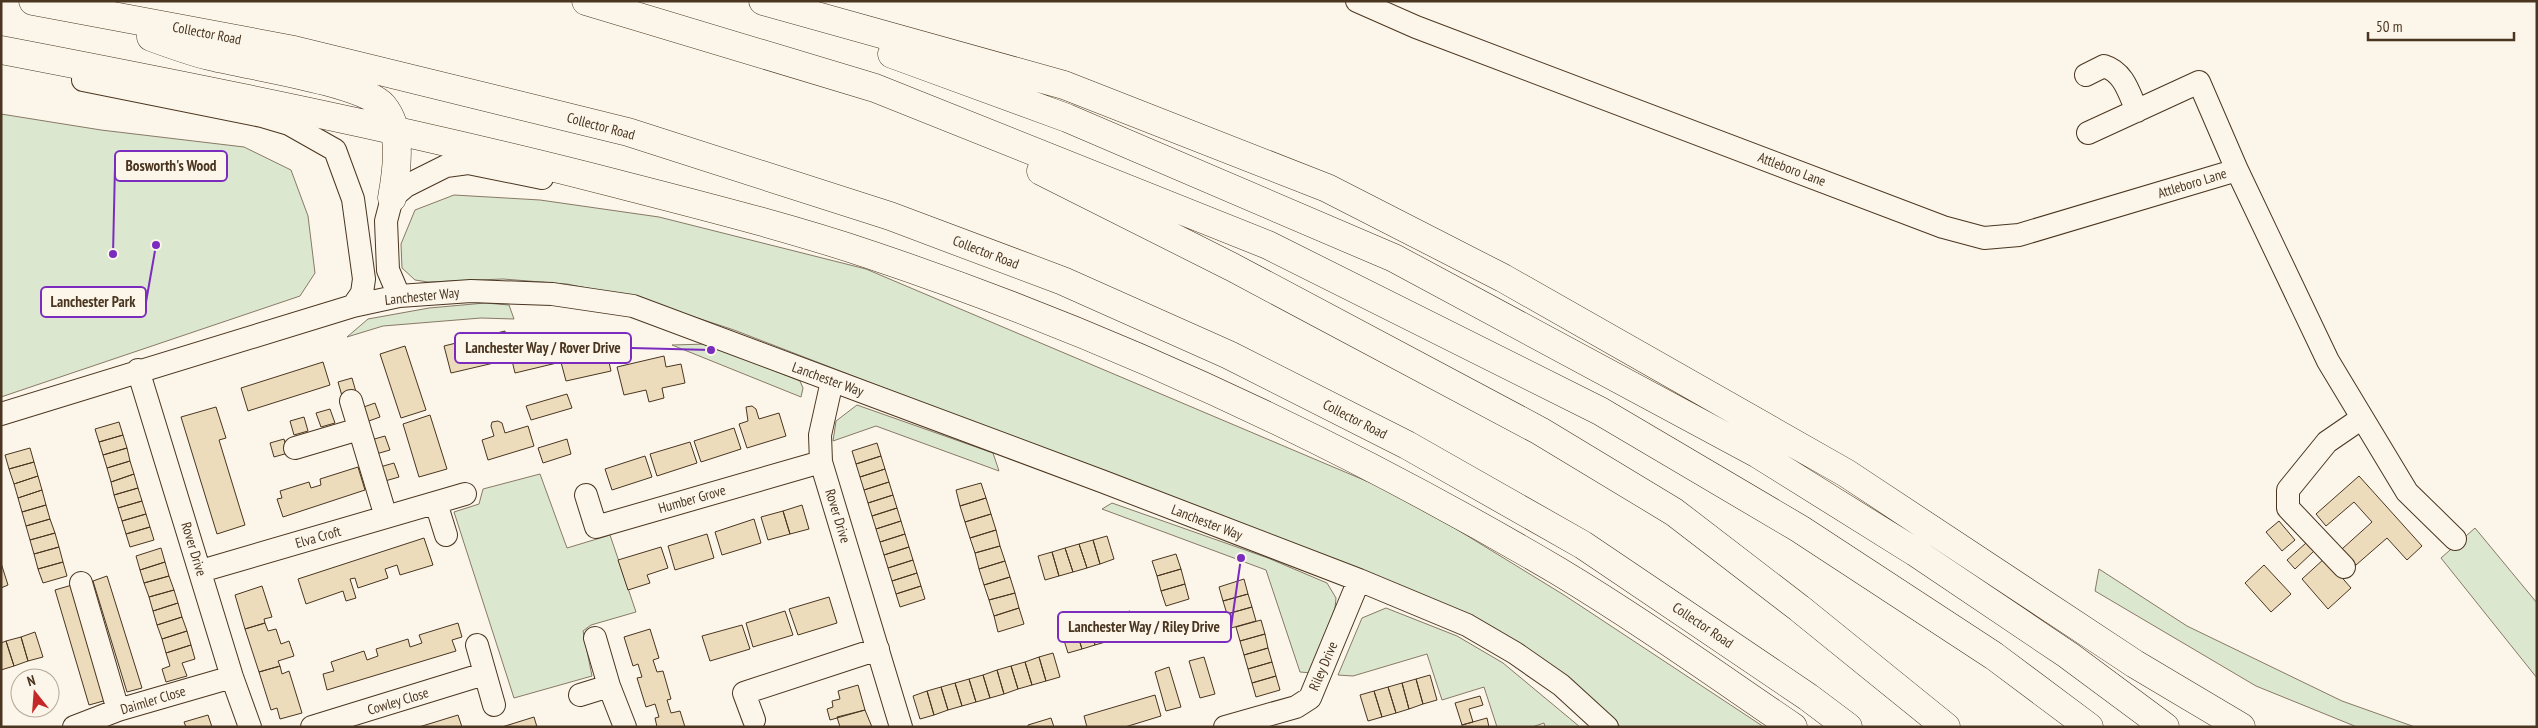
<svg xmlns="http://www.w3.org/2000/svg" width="2538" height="728" viewBox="0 0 2538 728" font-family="'PT Sans Narrow',sans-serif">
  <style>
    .green { fill: #dce7d0; stroke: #887966 }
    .building { fill: #ecdcbc; stroke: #4a3520 }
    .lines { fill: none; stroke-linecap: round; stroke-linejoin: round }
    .minor-casing { stroke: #4a3520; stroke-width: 24 }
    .highway-casing { stroke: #4a3520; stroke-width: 29 }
    .minor { stroke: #fbf6e9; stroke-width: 22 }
    .highway { stroke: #fbf6e9; stroke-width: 28 }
    .labels { text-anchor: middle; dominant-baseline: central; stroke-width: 4; stroke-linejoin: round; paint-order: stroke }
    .street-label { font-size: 14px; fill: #4a3520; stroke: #fbf6e9 }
    .leader { fill: none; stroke: #7b2cbf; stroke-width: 2 }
    .callout-dot { fill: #7b2cbf; stroke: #fbf6e9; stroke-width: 2 }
    .callout { fill: #fbf6e9; stroke: #7b2cbf; stroke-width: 2 }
    .callout-label { font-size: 15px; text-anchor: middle; font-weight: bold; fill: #4a3520 }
  </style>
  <rect width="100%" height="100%" fill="#fbf6e9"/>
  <path class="green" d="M 1,114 L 101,130 L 244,147 L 291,170 L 308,216 L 315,273 L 300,296 L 1,397 Z
    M 454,195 L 540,200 L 659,217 L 866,269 L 1404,497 L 1564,595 L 1764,727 L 1621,727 L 1585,694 L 1515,643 L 918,401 L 734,330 L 637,298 L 567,284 L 503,279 L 428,282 L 415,280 L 402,268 L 401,244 L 415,210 Z
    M 485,303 L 509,305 L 514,319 L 481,318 L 383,326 L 347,337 L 368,319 L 429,308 Z
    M 707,344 L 800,381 L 803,388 L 801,397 L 672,345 Z
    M 857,405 L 993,453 L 999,471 L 876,426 L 833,441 L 836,421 Z
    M 540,474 L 567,548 L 610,535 L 636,612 L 591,625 L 583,631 L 592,676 L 514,698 L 454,512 L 479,504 L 483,489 Z
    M 1112,503 L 1268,558 L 1327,583 L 1336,598 L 1335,608 L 1312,673 L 1300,672 L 1266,570 L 1102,509 Z
    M 2475,528 L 2537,603 L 2537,678 L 2441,558 Z
    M 2099,569 L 2187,626 L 2342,701 L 2415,727 L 2357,727 L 2256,686 L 2095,591 Z
    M 1386,608 L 1457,636 L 1503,663 L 1580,727 L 1545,727 L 1544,723 L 1532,727 L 1497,727 L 1484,687 L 1442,700 L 1427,654 L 1353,676 L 1338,675 L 1362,618 Z"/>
  <path class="building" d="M 505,331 L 511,359 L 451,373 L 444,346 Z
    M 554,333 L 561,362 L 515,373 L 508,344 Z
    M 604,340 L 611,371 L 566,381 L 558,351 Z
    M 405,346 L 426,410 L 401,418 L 380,354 Z
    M 664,356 L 666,367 L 681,364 L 685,383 L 662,388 L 664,398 L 649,402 L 646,390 L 624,395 L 617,367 Z
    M 323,362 L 330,385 L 248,411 L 241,388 Z
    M 352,378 L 356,392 L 342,396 L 338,382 Z
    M 567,394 L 572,408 L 531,420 L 526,406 Z
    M 375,403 L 380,417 L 366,422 L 361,408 Z
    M 752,406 L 756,409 L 759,419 L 779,413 L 786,436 L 747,448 L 739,424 L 748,421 L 746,407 Z
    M 216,407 L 226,438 L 219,440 L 245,525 L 217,534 L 181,417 Z
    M 330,409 L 335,423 L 321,427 L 316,413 Z
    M 430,415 L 447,469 L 419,477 L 403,424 Z
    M 304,417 L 308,431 L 294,435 L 290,421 Z
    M 498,421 L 502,423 L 505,433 L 528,426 L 534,446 L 488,460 L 482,440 L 494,436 L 491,426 L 492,422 Z
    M 119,422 L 123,435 L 99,442 L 95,429 Z
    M 734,428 L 741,449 L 701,462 L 694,441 Z
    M 123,435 L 127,448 L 103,455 L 99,442 Z
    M 385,436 L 390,450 L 376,454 L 371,440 Z
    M 284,439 L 288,453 L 274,457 L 270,443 Z
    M 567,439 L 571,454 L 543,463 L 538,448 Z
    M 690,442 L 697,463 L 657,476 L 650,454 Z
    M 877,443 L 881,456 L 856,464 L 852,451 Z
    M 30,448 L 34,462 L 9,469 L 5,455 Z
    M 127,448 L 130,461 L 107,468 L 103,455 Z
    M 645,456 L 652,477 L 612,490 L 605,469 Z
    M 881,456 L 885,469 L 860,477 L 856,464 Z
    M 130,461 L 134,474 L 111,482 L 107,468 Z
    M 34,462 L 38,476 L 14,484 L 9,469 Z
    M 394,463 L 399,477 L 385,481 L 380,467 Z
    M 358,467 L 365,490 L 283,517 L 277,499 L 282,498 L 280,491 L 309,482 L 311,488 L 321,485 L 320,479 Z
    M 885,469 L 889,482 L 864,490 L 860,477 Z
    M 134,474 L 138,488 L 114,495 L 111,482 Z
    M 38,476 L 42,490 L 18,498 L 14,484 Z
    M 2359,476 L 2422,546 L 2407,560 L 2387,538 L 2356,565 L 2342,549 L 2372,522 L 2354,502 L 2326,526 L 2316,514 Z
    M 889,482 L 893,495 L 868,503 L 864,490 Z
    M 981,483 L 986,498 L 960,506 L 956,490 Z
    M 138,488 L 142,501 L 118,508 L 114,495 Z
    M 42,490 L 46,505 L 22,512 L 18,498 Z
    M 893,495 L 897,508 L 872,516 L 868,503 Z
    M 986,498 L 991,514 L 965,522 L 960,506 Z
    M 142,501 L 146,514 L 122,521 L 118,508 Z
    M 46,505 L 50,519 L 26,526 L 22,512 Z
    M 802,505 L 809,529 L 790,534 L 783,511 Z
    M 897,508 L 901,521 L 876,529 L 872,516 Z
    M 783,511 L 790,534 L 768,540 L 761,517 Z
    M 146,514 L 150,527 L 126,534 L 122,521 Z
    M 991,514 L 996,530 L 970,538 L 965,522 Z
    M 50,519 L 55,533 L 30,540 L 26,526 Z
    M 754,519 L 761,543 L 722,555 L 715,532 Z
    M 901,521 L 905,534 L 880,542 L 876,529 Z
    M 2279,521 L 2295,540 L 2282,551 L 2266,532 Z
    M 150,527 L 154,540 L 130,547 L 126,534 Z
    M 996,530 L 1000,546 L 975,553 L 970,538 Z
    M 55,533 L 59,547 L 34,554 L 30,540 Z
    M 707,534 L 714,558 L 675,570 L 668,546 Z
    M 905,534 L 909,547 L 884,555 L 880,542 Z
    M 1107,536 L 1114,559 L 1100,564 L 1093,540 Z
    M 424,538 L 433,565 L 400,575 L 397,565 L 385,569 L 388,578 L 358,588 L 355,578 L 350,579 L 356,598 L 346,601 L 343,591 L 306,604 L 298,579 Z
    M 1093,540 L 1100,564 L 1087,568 L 1079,544 Z
    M 2306,543 L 2314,551 L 2295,569 L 2287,560 Z
    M 1079,544 L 1087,568 L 1073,572 L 1065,548 Z
    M 1000,546 L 1005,561 L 979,569 L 975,553 Z
    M 59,547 L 63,562 L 38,569 L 34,554 Z
    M 661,547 L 668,568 L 647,575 L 650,583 L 628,590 L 618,560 Z
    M 909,547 L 913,560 L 888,568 L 884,555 Z
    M 161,548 L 165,562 L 140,570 L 136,556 Z
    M 1065,548 L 1073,572 L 1059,576 L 1052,552 Z
    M 1052,552 L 1059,576 L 1045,580 L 1038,556 Z
    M 1176,554 L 1181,569 L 1157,576 L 1152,561 Z
    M 2325,558 L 2351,588 L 2328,609 L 2302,579 Z
    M 913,560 L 917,573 L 892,581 L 888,568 Z
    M 1005,561 L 1010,577 L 984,585 L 979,569 Z
    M 63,562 L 67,576 L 43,583 L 38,569 Z
    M 165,562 L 169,576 L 144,583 L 140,570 Z
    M 1,563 L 8,585 L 1,588 Z
    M 2264,565 L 2291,594 L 2271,612 L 2245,583 Z
    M 1181,569 L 1185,584 L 1161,591 L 1157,576 Z
    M 917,573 L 921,586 L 896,594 L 892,581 Z
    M 107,576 L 142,688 L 127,692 L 93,581 Z
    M 169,576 L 174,590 L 149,597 L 144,583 Z
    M 1010,577 L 1015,593 L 989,600 L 984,585 Z
    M 1244,579 L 1248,594 L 1223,601 L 1219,587 Z
    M 1185,584 L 1189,599 L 1166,606 L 1161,591 Z
    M 72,585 L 107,700 L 89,705 L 55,590 Z
    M 262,586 L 272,617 L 264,619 L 265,623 L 245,629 L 235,595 Z
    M 921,586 L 925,599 L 900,607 L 896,594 Z
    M 174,590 L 178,603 L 153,611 L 149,597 Z
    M 1015,593 L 1019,608 L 994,616 L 989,600 Z
    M 1248,594 L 1252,607 L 1227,614 L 1223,601 Z
    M 829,597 L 837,623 L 798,635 L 789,609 Z
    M 178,603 L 182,617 L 157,625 L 153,611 Z
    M 1252,607 L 1256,621 L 1231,628 L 1227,614 Z
    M 1019,608 L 1024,624 L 998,632 L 994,616 Z
    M 785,611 L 793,635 L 753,647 L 746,623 Z
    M 1130,611 L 1136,632 L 1123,637 L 1116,615 Z
    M 182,617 L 187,631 L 162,639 L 157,625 Z
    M 1102,619 L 1109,641 L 1095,645 L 1089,623 Z
    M 1261,620 L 1265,634 L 1240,641 L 1236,627 Z
    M 265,623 L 268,631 L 276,629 L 281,644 L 289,641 L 294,656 L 278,661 L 280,666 L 259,672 L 245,629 Z
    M 458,623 L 462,637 L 452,640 L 456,651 L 327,690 L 323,674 L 334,671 L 331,662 L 364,651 L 367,660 L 378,656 L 376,649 L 408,639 L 410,647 L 422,643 L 419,635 Z
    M 1089,623 L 1095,645 L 1082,649 L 1075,627 Z
    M 742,625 L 750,649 L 710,661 L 702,636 Z
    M 1075,627 L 1082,649 L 1068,653 L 1061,631 Z
    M 650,629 L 659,658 L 653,660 L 657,672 L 663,671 L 671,699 L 667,700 L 671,713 L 680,711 L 685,727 L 657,727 L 655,718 L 659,717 L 655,704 L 646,707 L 637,678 L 642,677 L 638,664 L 633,666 L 624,637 Z
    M 187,631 L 191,645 L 166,653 L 162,639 Z
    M 35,632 L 43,657 L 28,661 L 21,637 Z
    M 1265,634 L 1268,648 L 1244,655 L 1240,641 Z
    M 21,637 L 28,661 L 14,666 L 6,641 Z
    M 6,641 L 14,666 L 1,670 L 1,643 Z
    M 191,645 L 195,659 L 182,663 L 187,676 L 166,682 L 162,669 L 170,666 L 166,653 Z
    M 1268,648 L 1272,662 L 1248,669 L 1244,655 Z
    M 1053,653 L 1060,677 L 1046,681 L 1039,657 Z
    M 1039,657 L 1046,681 L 1032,685 L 1025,662 Z
    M 1204,657 L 1215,694 L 1200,698 L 1189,661 Z
    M 1025,662 L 1032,685 L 1018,689 L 1011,666 Z
    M 1272,662 L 1276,676 L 1252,683 L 1248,669 Z
    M 280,666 L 282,674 L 289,671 L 302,713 L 280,719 L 277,708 L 271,710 L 259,672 Z
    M 1011,666 L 1018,689 L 1004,694 L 997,670 Z
    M 1169,667 L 1181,707 L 1166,711 L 1155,672 Z
    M 997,670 L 1004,694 L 990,698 L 983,675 Z
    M 983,675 L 990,698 L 976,702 L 969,679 Z
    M 1430,675 L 1437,700 L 1423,704 L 1416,679 Z
    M 1276,676 L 1280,690 L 1256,697 L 1252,683 Z
    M 969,679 L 976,702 L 962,706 L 955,683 Z
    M 1416,679 L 1423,704 L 1409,709 L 1402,683 Z
    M 955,683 L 962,706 L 948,710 L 941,687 Z
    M 1402,683 L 1409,709 L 1396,713 L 1388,687 Z
    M 858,685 L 865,710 L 830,720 L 827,709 L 833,707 L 832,701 L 840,699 L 838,691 Z
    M 941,687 L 948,710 L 934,715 L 927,691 Z
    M 1388,687 L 1396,713 L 1382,717 L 1374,691 Z
    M 927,691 L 934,715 L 920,719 L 913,696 Z
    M 1374,691 L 1382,717 L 1368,721 L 1360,695 Z
    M 1155,695 L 1161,716 L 1125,727 L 1087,727 L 1084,716 Z
    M 1480,696 L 1483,705 L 1469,709 L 1473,722 L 1462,725 L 1455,703 Z
    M 865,710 L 872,727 L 840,727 L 837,717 Z
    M 208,715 L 212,727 L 186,727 L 184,722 Z
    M 458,715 L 462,727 L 419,727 Z
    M 534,717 L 537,727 L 502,727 Z
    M 1051,718 L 1054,727 L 1028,727 L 1028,725 Z
    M 1487,718 L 1489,727 L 1462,727 L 1462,725 Z"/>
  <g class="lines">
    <defs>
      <path id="minor" d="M 1357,1 L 1416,27 L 1943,227 L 1984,238 L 2019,235 L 2237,170
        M 2086,75 L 2104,66 C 2124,72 2129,93 2137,111
        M 83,80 L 262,116 L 289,124 L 335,150 L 353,199 L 364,279 L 362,293 L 353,306
        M 2088,133 L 2199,82 L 2237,170 L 2328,361 L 2407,492 L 2455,539
        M 399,296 L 388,270 L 386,221 L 392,198 L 406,186 L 446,166 L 468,163 L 542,178
        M 138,370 L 232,677 L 250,727
        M 832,381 L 820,435 L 821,462 L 901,727
        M 351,401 L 386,517
        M 1,414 L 353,306 L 399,296 L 471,291 L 552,294 L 633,306 L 1104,482 L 1359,580 L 1467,625 L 1515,653 L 1561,685 L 1607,727
        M 295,448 L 359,429
        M 586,495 L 596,527 L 821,462
        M 436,503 L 446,535
        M 2344,567 L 2288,508 L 2288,490 L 2327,442 L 2362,418
        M 201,571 L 465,494
        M 81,583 L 118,710
        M 595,638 L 609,686 L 625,727
        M 477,645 L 494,705
        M 580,695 L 609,686
        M 754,720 L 744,693 L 878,649
        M 74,727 L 118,710 L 232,677
        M 312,727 L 484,674
        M 1225,727 L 1296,707 L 1310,698 L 1359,580"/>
      <path id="highway" d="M 33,1 L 294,50 L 628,132 L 890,216 L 1063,281 L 1229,355 L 1407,445 L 1583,545 L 1808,697 L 1848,727
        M 586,1 L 875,88 L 1268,245 L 1600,411 L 1800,529 L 1994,656 L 2089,727
        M 763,1 L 1064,85 L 1327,188 L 1503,278 L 1846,473 L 2135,664 L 2241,727
        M 151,37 C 170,44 189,51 209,56 C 245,65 362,82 383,106 C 403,130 397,170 392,198
        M 1,50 C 209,90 413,131 618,184 C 703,206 788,227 871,255 C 1109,335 1341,443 1558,571 C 1638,619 1715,674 1793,727
        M 892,54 L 1067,118 L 1394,258 L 1758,454 L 1915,552 L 2068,655 L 2165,727
        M 1041,171 L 1232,267 L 1540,431 L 1674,512 L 1799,608 L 1946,727"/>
    </defs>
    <use href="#minor" class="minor-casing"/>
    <use href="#highway" class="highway-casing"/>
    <use href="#minor" class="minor"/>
    <use href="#highway" class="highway"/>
  </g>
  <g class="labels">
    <g class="street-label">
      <text transform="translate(207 33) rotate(11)">Collector Road</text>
      <text transform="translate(601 126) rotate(15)">Collector Road</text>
      <text transform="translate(1792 169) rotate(21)">Attleboro Lane</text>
      <text transform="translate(2192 183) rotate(-17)">Attleboro Lane</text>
      <text transform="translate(986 252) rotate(21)">Collector Road</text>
      <text transform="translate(422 296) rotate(-6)">Lanchester Way</text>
      <text transform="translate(828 379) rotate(20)">Lanchester Way</text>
      <text transform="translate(1355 419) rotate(27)">Collector Road</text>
      <text transform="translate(692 499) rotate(-16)">Humber Grove</text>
      <text transform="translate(838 516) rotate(73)">Rover Drive</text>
      <text transform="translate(1207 522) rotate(21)">Lanchester Way</text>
      <text transform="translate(318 537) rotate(-16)">Elva Croft</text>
      <text transform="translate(194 549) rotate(73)">Rover Drive</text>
      <text transform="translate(1703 625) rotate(34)">Collector Road</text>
      <text transform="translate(1323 666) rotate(-67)">Riley Drive</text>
      <text transform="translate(153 700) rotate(-17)">Daimler Close</text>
      <text transform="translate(398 701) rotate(-17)">Cowley Close</text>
    </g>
  </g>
  <path class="leader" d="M113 254L115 166M156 245L146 302M711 350L631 348M1241 558L1231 627"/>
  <g class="callout-dot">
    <circle cx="113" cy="254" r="5"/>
    <circle cx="156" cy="245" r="5"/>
    <circle cx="711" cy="350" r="5"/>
    <circle cx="1241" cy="558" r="5"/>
  </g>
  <g class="callout">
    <rect x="115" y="151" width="112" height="30" rx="5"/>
    <rect x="41" y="287" width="105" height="30" rx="5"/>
    <rect x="455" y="333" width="176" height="30" rx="5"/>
    <rect x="1058" y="612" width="173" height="30" rx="5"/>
  </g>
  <g class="callout-label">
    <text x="171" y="171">Bosworth's Wood</text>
    <text x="93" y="307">Lanchester Park</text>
    <text x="543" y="353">Lanchester Way / Rover Drive</text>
    <text x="1144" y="632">Lanchester Way / Riley Drive</text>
  </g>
  <rect width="2538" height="728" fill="none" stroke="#4a3520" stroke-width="5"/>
  <g transform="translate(35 693) rotate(343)"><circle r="24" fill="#fbf6e9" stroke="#b4a999"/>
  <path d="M0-4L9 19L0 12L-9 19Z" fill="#c62828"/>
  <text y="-8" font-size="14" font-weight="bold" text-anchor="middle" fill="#4a3520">N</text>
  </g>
  <path d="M2368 32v8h146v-8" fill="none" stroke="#4a3520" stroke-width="2.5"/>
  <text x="2376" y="32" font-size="15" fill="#4a3520" stroke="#fbf6e9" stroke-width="4" paint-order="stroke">50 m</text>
</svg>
